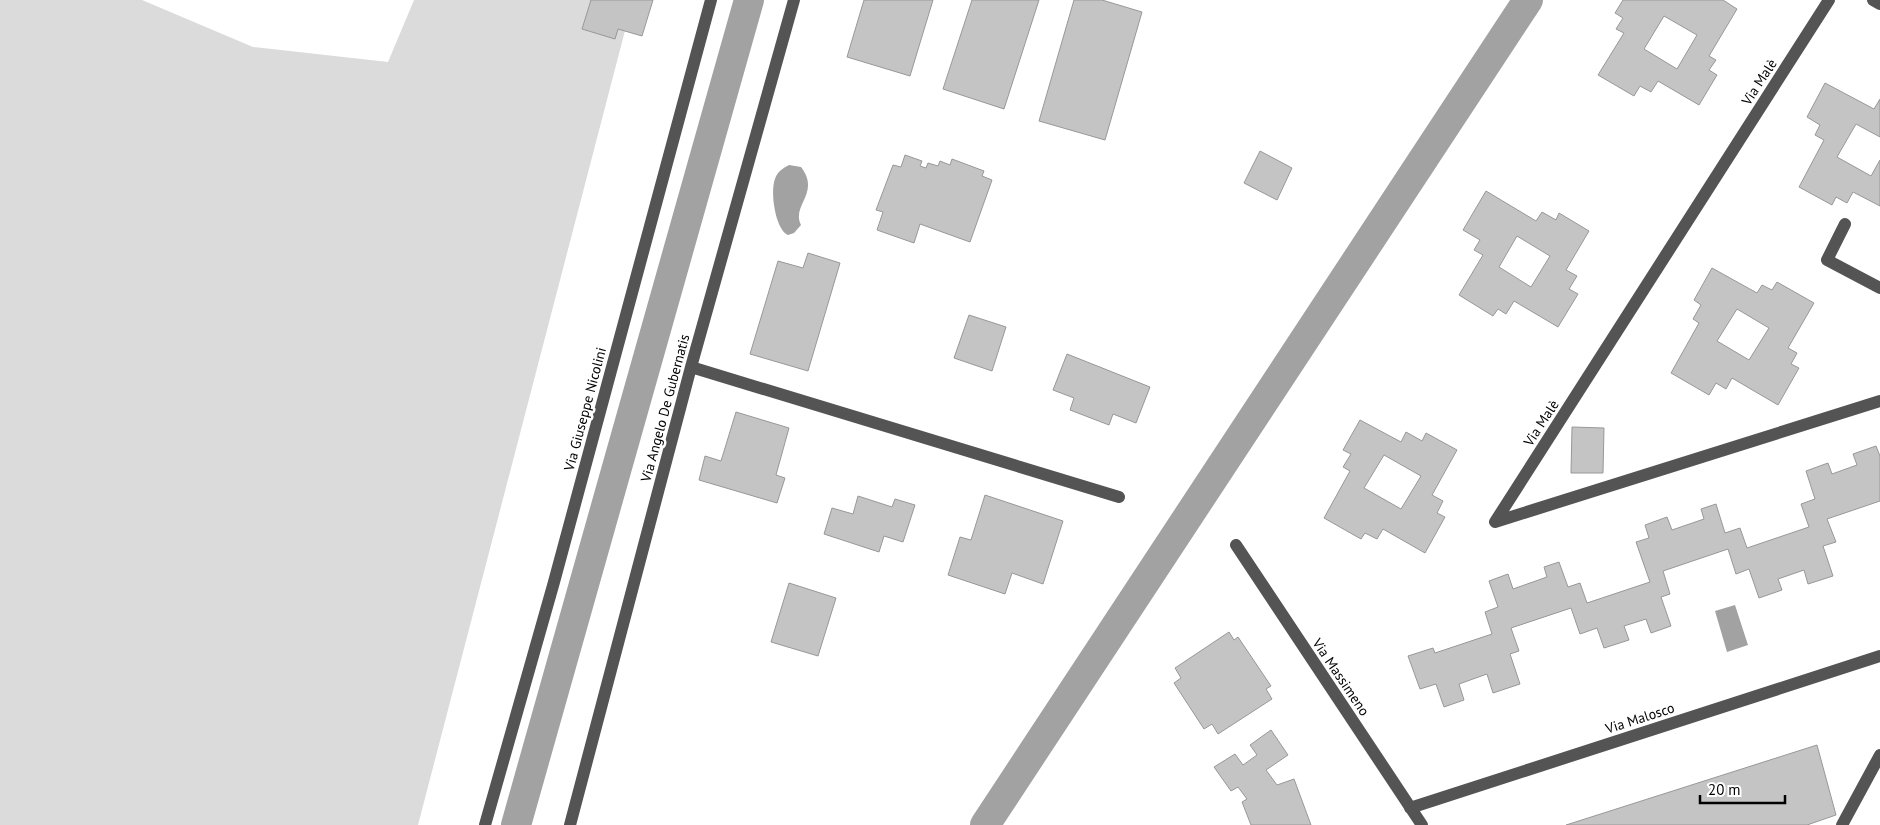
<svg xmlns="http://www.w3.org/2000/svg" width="1880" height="825" viewBox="0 0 1880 825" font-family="'PT Sans',sans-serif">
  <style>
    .green { fill: #dbdbdb }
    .water { fill: #a2a2a2 }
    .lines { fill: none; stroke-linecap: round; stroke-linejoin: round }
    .canal { stroke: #a2a2a2; stroke-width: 30 }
    .building { fill: #c4c4c4; stroke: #989898; fill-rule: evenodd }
    .minor { stroke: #545454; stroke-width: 12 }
    .labels { text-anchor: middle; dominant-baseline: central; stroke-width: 5; stroke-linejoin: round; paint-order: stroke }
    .street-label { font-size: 14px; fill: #000; stroke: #fff }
  </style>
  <rect width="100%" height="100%" fill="#fff"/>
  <path class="green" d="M 0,0 L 142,0 L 253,47 L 388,62 L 414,0 L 633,0 L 418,825 L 0,825 Z"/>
  <path class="water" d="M 789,165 L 801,167 C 821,193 791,205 801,225 L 794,233 L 788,235 C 775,229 770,191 775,179 C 777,172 783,168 789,165 Z
    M 1735,605 L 1748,645 L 1727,652 L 1715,611 Z"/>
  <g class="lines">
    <path class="canal" d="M 516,825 L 749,0
      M 985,825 L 1528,0"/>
  </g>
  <path class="building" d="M 591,0 L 653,0 L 642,36 L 618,29 L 615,39 L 582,29 Z
    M 864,0 L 933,0 L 910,76 L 847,57 Z
    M 972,0 L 1039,0 L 1004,109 L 943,89 Z
    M 1074,0 L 1102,0 L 1142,12 L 1105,140 L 1039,121 Z
    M 1623,0 L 1723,0 L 1737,9 L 1709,56 L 1716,60 L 1709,70 L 1717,75 L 1699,105 L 1658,81 L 1651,92 L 1640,86 L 1634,96 L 1598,75 L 1624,33 L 1616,29 L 1623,18 L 1615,13 ZM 1664,16 L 1697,35 L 1677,69 L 1644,49 Z
    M 1825,83 L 1874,109 L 1880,99 L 1880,137 L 1856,124 L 1837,157 L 1871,176 L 1880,160 L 1880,206 L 1853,192 L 1847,203 L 1836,197 L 1832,205 L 1799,187 L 1824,140 L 1815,135 L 1820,125 L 1807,117 Z
    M 1260,151 L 1292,168 L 1277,200 L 1244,183 Z
    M 905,155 L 922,161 L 920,166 L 926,168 L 928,163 L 938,166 L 940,161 L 950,165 L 952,159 L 984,171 L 982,176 L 992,180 L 970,242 L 920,224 L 914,243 L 877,230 L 883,212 L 876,210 L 893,165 L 901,167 Z
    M 1486,191 L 1536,221 L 1542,212 L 1556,220 L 1559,213 L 1589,231 L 1566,270 L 1577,276 L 1569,289 L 1578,294 L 1558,327 L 1514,301 L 1506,314 L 1498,309 L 1493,316 L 1459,295 L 1483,255 L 1474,250 L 1480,240 L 1463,230 ZM 1517,236 L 1550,256 L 1531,287 L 1499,267 Z
    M 808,253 L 840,263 L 808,371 L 750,354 L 778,261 L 803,268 Z
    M 1712,268 L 1757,293 L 1762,285 L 1772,290 L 1777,282 L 1814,303 L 1788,348 L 1797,353 L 1791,364 L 1799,368 L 1778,405 L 1732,378 L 1726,389 L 1716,383 L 1709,395 L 1671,373 L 1699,323 L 1693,319 L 1701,305 L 1694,300 ZM 1737,309 L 1769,328 L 1749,360 L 1717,341 Z
    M 969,315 L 1006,327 L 992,371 L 954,358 Z
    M 1067,354 L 1150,387 L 1136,423 L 1113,414 L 1109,425 L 1070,410 L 1074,398 L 1053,390 Z
    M 736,412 L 789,428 L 776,475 L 785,478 L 777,503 L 699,480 L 705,456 L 721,461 Z
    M 1360,420 L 1401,442 L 1406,432 L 1422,441 L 1426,433 L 1457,450 L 1432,495 L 1443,501 L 1437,513 L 1445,517 L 1425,553 L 1383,529 L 1377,539 L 1365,533 L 1361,539 L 1324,518 L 1350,471 L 1343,467 L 1351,454 L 1343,450 ZM 1384,455 L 1421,476 L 1401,509 L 1364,488 Z
    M 1572,427 L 1604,428 L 1603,473 L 1571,473 Z
    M 1876,446 L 1880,456 L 1880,501 L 1827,519 L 1836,542 L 1823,546 L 1833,576 L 1808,584 L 1804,570 L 1778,579 L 1782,590 L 1759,598 L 1749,569 L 1736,574 L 1728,549 L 1663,571 L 1670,594 L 1661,597 L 1671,626 L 1651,633 L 1646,619 L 1624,626 L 1629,640 L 1604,648 L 1597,628 L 1580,634 L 1571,608 L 1511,628 L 1519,651 L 1510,654 L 1520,684 L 1493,693 L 1487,674 L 1459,684 L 1464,700 L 1444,707 L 1436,684 L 1420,689 L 1408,656 L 1433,648 L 1435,653 L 1492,634 L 1485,612 L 1498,607 L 1489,581 L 1508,574 L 1513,589 L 1547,577 L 1544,567 L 1559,562 L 1568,587 L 1580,583 L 1587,603 L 1650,582 L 1636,542 L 1649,538 L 1645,525 L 1667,517 L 1672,530 L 1704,519 L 1701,509 L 1716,504 L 1725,533 L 1740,528 L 1747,548 L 1809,527 L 1801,504 L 1815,499 L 1806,471 L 1828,463 L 1832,474 L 1857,465 L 1853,454 Z
    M 985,495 L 1063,521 L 1043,584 L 1012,573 L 1005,594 L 948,575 L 960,537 L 971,540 Z
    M 858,496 L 892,507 L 895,499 L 915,505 L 903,542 L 884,536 L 879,552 L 824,534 L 832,508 L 853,514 Z
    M 789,583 L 836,598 L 818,656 L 771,642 Z
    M 1229,632 L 1234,640 L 1238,637 L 1271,686 L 1266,689 L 1272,699 L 1218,734 L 1212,724 L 1204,729 L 1174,683 L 1181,678 L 1175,668 Z
    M 1271,730 L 1288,755 L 1266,770 L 1277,785 L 1294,779 L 1311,825 L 1251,825 L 1242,802 L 1247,799 L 1238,787 L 1231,791 L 1214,767 L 1235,754 L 1243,765 L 1257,755 L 1250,745 Z
    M 1817,745 L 1836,815 L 1807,825 L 1566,825 Z"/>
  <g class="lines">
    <path class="minor" d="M 1829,0 L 1495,522 L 1880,401
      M 1873,0 L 1880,4
      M 1845,224 L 1827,260 L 1880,288
      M 691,367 L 1119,497
      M 1236,545 L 1422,825
      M 1410,808 L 1880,656
      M 485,825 L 554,582 L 711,0
      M 570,825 L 691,367 L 794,0
      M 1842,825 L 1880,755"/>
  </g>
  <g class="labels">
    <g class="street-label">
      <text transform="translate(1759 82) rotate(-57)">Via Malè</text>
      <text transform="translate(665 408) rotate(-75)">Via Angelo De Gubernatis</text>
      <text transform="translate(585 409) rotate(-75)">Via Giuseppe Nicolini</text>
      <text transform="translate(1541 423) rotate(-57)">Via Malè</text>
      <text transform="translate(1341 677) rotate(56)">Via Massimeno</text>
      <text transform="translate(1640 718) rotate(-18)">Via Malosco</text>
    </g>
  </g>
  <path d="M1700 795v8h85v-8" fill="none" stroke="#000000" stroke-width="2.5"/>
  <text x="1708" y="795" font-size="15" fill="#000000" stroke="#ffffff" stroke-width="4" paint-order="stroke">20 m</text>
</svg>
